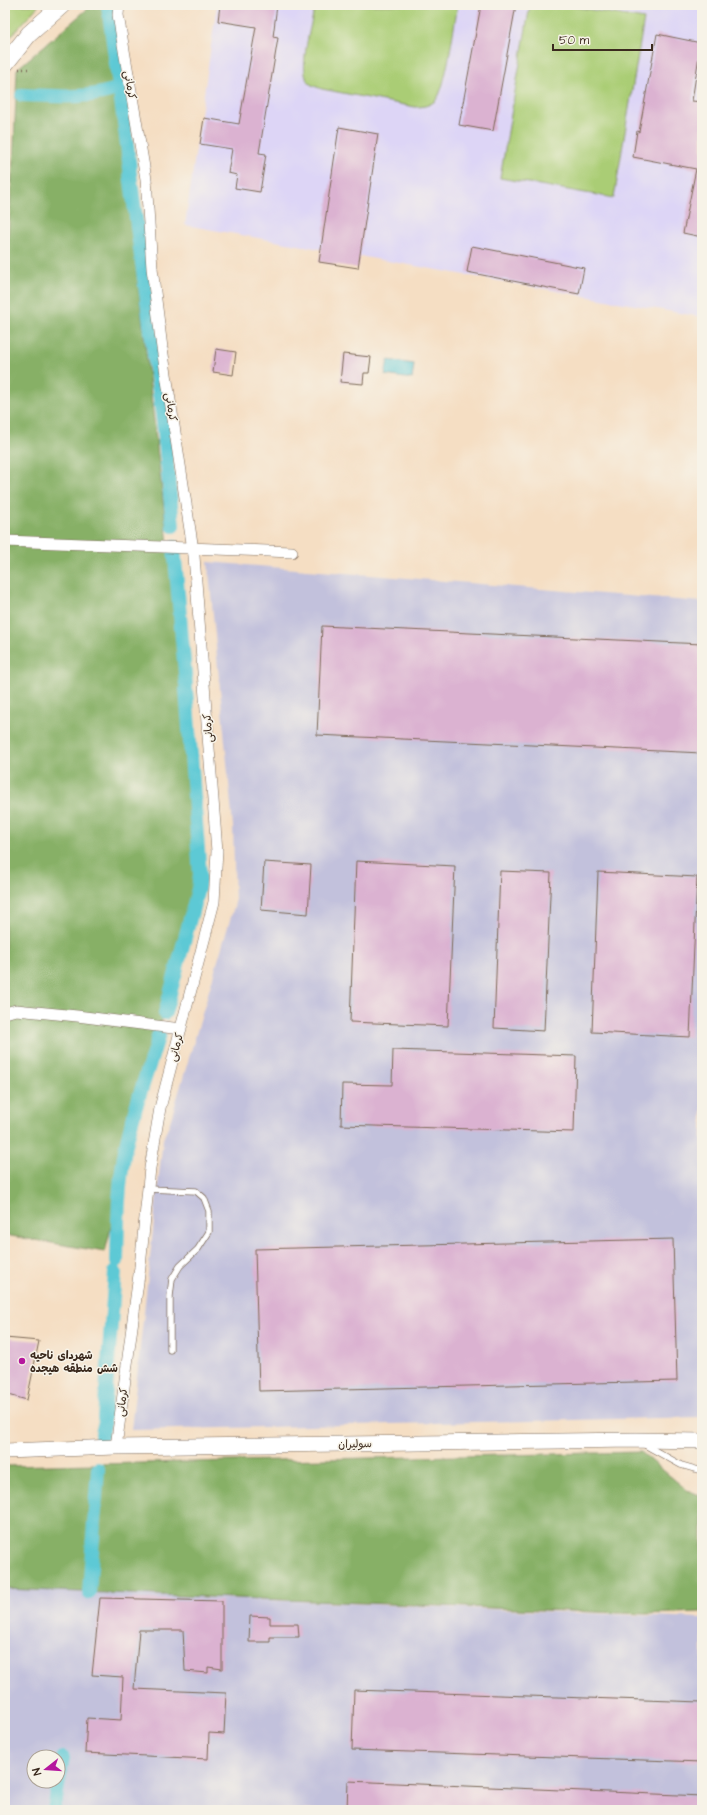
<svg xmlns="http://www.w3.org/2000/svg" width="707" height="1815" viewBox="0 0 707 1815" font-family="'Architects Daughter','Playpen Sans Arabic',sans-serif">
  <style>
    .built { fill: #ddd5f6 }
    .industrial { fill: #c2c1dc; fill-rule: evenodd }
    .green { fill: #aacd75; stroke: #727c4a }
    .forest { fill: #87b066; stroke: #616d42 }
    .water { fill: #5dc9d5; stroke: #4c7a7a }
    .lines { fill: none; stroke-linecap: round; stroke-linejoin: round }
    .canal { stroke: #5dc9d5; stroke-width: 14 }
    .building { fill: #dbb2d1 }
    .service-casing { stroke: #7c6958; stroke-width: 7 }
    .minor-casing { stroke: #7c6958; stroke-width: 12 }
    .secondary-casing { stroke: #7c6958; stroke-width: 16 }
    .primary-casing { stroke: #7c6958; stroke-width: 18 }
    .path { stroke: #7c6958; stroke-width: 2.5; stroke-dasharray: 1 3; stroke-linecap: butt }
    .service { stroke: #fff; stroke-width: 5.5 }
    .minor { stroke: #fff; stroke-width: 11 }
    .secondary { stroke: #fff; stroke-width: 15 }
    .primary { stroke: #fff; stroke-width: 17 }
    .poi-dot { fill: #b5179e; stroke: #f7f3e8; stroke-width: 1.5 }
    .labels { text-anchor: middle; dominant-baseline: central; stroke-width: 3; stroke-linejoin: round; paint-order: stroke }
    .street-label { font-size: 11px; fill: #3b2a1e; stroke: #f7f3e8 }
    .poi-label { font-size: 11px; font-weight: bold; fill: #3b2a1e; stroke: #f7f3e8; text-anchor: start }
  </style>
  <rect width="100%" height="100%" fill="#f7f3e8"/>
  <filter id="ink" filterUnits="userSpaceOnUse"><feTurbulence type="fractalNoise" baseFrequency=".025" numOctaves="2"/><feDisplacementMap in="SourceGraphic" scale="8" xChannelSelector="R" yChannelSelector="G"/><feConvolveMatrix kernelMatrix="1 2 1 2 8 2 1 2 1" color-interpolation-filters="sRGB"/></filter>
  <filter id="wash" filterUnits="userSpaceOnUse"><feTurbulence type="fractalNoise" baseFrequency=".012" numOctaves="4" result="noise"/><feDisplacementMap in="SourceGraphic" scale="16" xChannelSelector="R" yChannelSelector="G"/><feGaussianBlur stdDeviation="0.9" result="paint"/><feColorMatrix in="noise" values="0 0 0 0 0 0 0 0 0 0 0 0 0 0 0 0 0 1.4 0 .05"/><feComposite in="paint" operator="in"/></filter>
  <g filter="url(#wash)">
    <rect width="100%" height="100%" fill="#f5dec3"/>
    <path class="built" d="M 217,5 L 702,5 L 702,317 L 185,225 Z"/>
    <path class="industrial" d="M 208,562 L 702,602 L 702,1417 L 131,1430 L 163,1139 L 170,1122 L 235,903 L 233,826 Z
      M 5,1589 L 702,1618 L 702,1810 L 5,1810 ZM 34,1757 L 58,1757 L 58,1781 L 34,1781 Z"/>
    <path class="green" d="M 5,5 L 39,5 L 5,43 Z
      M 315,5 L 458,5 C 454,23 446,92 435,101 C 429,106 422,107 415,107 L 322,89 C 318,87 311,86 308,82 C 298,68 312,22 315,5 Z
      M 530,5 L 564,5 L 644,19 L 614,198 L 500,178 Z"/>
    <path class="forest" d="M 92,5 L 106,5 L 168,543 L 197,877 L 105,1252 L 5,1235 L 5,284 L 14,145 L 17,69 Z
      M 641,1452 L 687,1490 L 702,1496 L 702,1612 L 645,1614 L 5,1589 L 5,1466 Z"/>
    <path class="water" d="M 388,360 L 414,364 L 412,379 L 385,375 Z"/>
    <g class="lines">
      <path class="canal" d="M 108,5 L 123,115
        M 22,95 C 54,96 88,100 119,88
        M 124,122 L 130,168
        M 130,173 L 164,429 L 173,526
        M 174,547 L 186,684
        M 165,1013 L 198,889 L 200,875 L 186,689
        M 117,1261 C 118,1223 118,1183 126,1145 C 134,1108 148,1071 159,1034
        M 104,1418 L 115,1272
        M 101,1438 L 104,1425
        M 89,1593 L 98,1469
        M 54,1810 L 63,1758"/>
    </g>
    <g id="blocks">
      <path class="building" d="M 220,5 L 277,5 L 273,37 L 278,38 L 259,153 L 266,154 L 260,192 L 235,188 L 237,175 L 228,173 L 232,149 L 200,144 L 204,118 L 239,124 L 256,27 L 218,21 Z
        M 481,5 L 516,5 L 493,131 L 459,125 Z
        M 657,34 L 701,43 L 692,101 L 702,102 L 702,237 L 683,233 L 696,169 L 633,157 L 637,131 L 639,132 Z
        M 339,127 L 378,134 L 358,268 L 319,262 Z
        M 472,246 L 584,268 L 579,294 L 467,272 Z
        M 216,349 L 236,352 L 233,375 L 213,372 Z
        M 343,354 L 371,357 L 369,373 L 364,373 L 363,384 L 340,382 Z
        M 322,626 L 702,644 L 702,753 L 317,735 Z
        M 356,861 L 455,866 L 448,1026 L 350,1022 Z
        M 264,862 L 311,865 L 308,914 L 261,910 Z
        M 500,871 L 551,873 L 544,1031 L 494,1028 Z
        M 598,872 L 697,877 L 690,1037 L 592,1032 Z
        M 393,1050 L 576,1056 L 574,1132 L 341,1125 L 342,1084 L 392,1085 Z
        M 673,1239 L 677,1381 L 259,1391 L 255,1249 Z
        M 5,1338 L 39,1341 L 27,1400 L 5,1394 Z
        M 100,1598 L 222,1601 L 222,1669 L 208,1667 L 208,1673 L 185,1671 L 183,1630 L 139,1630 L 134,1689 L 226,1693 L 224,1734 L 209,1733 L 208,1759 L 85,1753 L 87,1718 L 121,1720 L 123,1677 L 92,1675 Z
        M 250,1616 L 270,1617 L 270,1624 L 298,1624 L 299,1637 L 270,1637 L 270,1642 L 249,1642 Z
        M 354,1690 L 702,1702 L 702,1762 L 352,1750 Z
        M 348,1781 L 702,1796 L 702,1810 L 347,1810 Z"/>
    </g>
  </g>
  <g filter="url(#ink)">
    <use href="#blocks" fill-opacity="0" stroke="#7c6958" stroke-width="1"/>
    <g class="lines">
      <defs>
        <path id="service" d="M 148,1189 L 196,1191 L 204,1198 L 209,1211 L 209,1232 L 198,1249 L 180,1266 L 172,1279 L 170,1296 L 170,1350
          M 645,1445 L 681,1465 L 702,1471"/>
        <path id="minor" d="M 5,541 L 292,552
          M 5,1013 L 16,1010 L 77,1016 L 181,1029
          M 116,1447 L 140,1267 L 150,1168 L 160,1108 L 214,902 L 217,851 L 194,556 L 162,348 L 152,268 L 146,179 L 118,15 L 119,5"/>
        <path id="secondary" d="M 5,1451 L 116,1447 L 636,1440 L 702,1441"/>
        <path id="primary" d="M 5,64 L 29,34 L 62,5"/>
      </defs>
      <use href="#service" class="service-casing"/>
      <use href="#minor" class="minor-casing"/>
      <use href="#secondary" class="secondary-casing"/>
      <use href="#primary" class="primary-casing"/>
      <path class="path" d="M 19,69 L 29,69"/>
      <use href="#service" class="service"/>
      <use href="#minor" class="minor"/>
      <use href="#secondary" class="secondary"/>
      <use href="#primary" class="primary"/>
    </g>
  </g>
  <circle class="poi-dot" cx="22" cy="1361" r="4"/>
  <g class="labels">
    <g class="street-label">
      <text transform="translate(130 85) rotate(80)">کرمانی</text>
      <text transform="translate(171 407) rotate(81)">کرمانی</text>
      <text transform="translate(208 728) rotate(-95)">کرمانی</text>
      <text transform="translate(176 1047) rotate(-75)">کرمانی</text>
      <text transform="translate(122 1402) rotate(-83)">کرمانی</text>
      <text transform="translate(355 1444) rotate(-1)">سولیران</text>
    </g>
    <g class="poi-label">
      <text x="30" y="1355">شهردای ناحیه<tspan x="30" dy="13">شش منطقه هیجده</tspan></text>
    </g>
  </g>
  <rect width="707" height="1815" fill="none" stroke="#f7f3e8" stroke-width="20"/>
  <g transform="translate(46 1769) rotate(253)"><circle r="19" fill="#f7f3e8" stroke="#aca397"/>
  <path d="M0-3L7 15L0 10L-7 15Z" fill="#b5179e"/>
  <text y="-6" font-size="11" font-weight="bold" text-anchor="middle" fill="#3b2a1e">N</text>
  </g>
  <path d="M553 44v6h99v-6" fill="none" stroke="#3b2a1e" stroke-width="2"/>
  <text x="559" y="44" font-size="12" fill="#3b2a1e" stroke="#f7f3e8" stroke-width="3" paint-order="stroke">50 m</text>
</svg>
